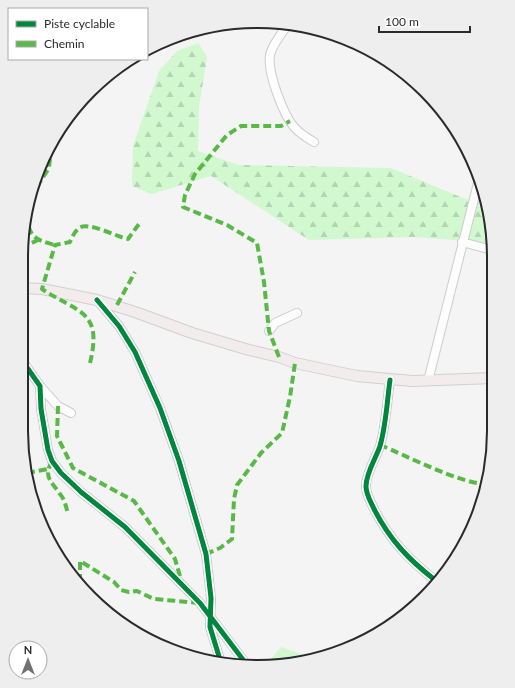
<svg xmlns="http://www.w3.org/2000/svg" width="515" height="688" viewBox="0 0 515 688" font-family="Lato,sans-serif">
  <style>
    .forest { fill: url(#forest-firs) }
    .park { fill: #d2f8d0 }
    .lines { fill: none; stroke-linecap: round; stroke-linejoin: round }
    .minor-casing { stroke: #cccbcd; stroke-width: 10 }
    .major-casing { stroke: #d0d0d1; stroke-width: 12 }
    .minor { stroke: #fdfdfe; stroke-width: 8 }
    .major { stroke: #f2eced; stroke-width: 10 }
    .quiet { stroke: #58b947; stroke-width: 4; stroke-dasharray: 8 4; stroke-linecap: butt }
    .cycleway-casing { stroke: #fff; stroke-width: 8 }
    .cycleway { stroke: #00873e; stroke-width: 5 }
    .rim { fill: none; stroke: #2a292b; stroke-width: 2 }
  </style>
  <defs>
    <pattern id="forest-firs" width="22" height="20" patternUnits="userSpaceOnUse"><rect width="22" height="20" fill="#d2f8d0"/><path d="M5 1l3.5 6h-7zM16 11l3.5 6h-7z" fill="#b4d5b3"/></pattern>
  </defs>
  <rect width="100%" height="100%" fill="#f4f4f5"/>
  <path class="forest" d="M 198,43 L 207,57 L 199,107 L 198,151 L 239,165 L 391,168 L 463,198 L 486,204 L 492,226 L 492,243 L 414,237 L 309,240 L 211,176 L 152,194 L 132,186 L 133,146 L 159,71 L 177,51 Z"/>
  <path class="park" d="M 281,647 L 312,658 L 273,666 L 265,666 Z"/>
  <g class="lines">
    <defs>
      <path id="minor" d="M 289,23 C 283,32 272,44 270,55 C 267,72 283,114 294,127 C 300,134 307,138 314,142
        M 462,242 L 492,250
        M 97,300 L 119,326 L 135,352 L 160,408 L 179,461 L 206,554 L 211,598 L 210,627 L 221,663
        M 269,331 L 275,323 L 297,313
        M 21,359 L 40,386 L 41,409 L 48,450 L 52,461 L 61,473 L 81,492 L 125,527 L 200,603 L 247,665
        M 390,380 C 387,402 386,425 380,446 C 376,458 366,473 366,486 C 366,495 371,502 374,509 C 390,540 408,559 435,580
        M 428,381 L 479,179
        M 40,386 L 58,406 L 71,413"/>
      <path id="major" d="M 21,288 L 42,289 L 97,300 L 135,312 L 192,333 L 249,350 L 279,357 L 295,363 L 357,376 L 412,381 L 493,378"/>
    </defs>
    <use href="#minor" class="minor-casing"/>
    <use href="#major" class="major-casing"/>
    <use href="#minor" class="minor"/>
    <use href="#major" class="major"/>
    <path class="quiet" d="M 27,209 L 40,182 L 49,168 L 51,148
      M 26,215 C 30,238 34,239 55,245
      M 21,248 L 38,240
      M 117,305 L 135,272
      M 21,332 L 31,328
      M 279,357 L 269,331 L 264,282 L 257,243 L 227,225 L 183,207 L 185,195 L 195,174 L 227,135 L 241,126 L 281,126 L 290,121
      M 90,363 C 103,310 78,313 42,289 L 55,245 L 70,242 C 72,237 75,231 79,228 C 88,221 117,237 128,239 L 139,224
      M 58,406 L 57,436 L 73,468 L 134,501 L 175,559 L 182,583
      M 380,445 C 405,455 461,484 486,484
      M 52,461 C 43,477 51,481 60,494 C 65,500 66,507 68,514
      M 27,473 L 48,469
      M 206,554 L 220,548 L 232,539 L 234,499 L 237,485 L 261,453 L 282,433 L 290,397 L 295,363
      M 80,582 L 80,561 L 114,582 L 121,590 L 129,592 L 137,591 L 154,599 L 200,603"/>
    <defs>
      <path id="cycleway" d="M 97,300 L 119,326 L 135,352 L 160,408 L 179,461 L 206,554 L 211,598 L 210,627 L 221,663
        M 21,359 L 40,386 L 41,409 L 48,450 L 52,461 L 61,473 L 81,492 L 125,527 L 200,603 L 247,665
        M 390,380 C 387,402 386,425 380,446 C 376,458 366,473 366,486 C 366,495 371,502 374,509 C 390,540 408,559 435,580"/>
    </defs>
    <use href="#cycleway" class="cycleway-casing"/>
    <use href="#cycleway" class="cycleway"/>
  </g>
  <path d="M0 0H515V688H0ZM257 28H258A229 229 0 0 1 487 257V431A229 229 0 0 1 258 660H257A229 229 0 0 1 28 431V257A229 229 0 0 1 257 28Z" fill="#eee" fill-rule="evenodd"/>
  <path class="rim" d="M257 28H258A229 229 0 0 1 487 257V431A229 229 0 0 1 258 660H257A229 229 0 0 1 28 431V257A229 229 0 0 1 257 28Z"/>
  <rect x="8" y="8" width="140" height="52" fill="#ffffff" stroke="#aaa9aa"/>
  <rect x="16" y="21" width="20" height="6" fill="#00873e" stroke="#aaa9aa"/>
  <text x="44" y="28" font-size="12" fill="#2a292b">Piste cyclable</text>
  <rect x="16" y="41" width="20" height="6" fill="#58b947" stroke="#aaa9aa"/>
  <text x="44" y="48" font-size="12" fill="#2a292b">Chemin</text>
  <g transform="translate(28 660)"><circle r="19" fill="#ffffff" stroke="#aaa9aa"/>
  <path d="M0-3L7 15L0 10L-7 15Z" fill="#717072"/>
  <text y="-6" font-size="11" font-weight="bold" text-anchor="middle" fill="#2a292b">N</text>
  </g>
  <path d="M379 26v6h91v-6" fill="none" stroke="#2a292b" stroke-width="2"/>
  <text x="385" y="26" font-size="12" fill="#2a292b" stroke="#ffffff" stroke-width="3" paint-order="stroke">100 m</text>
</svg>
